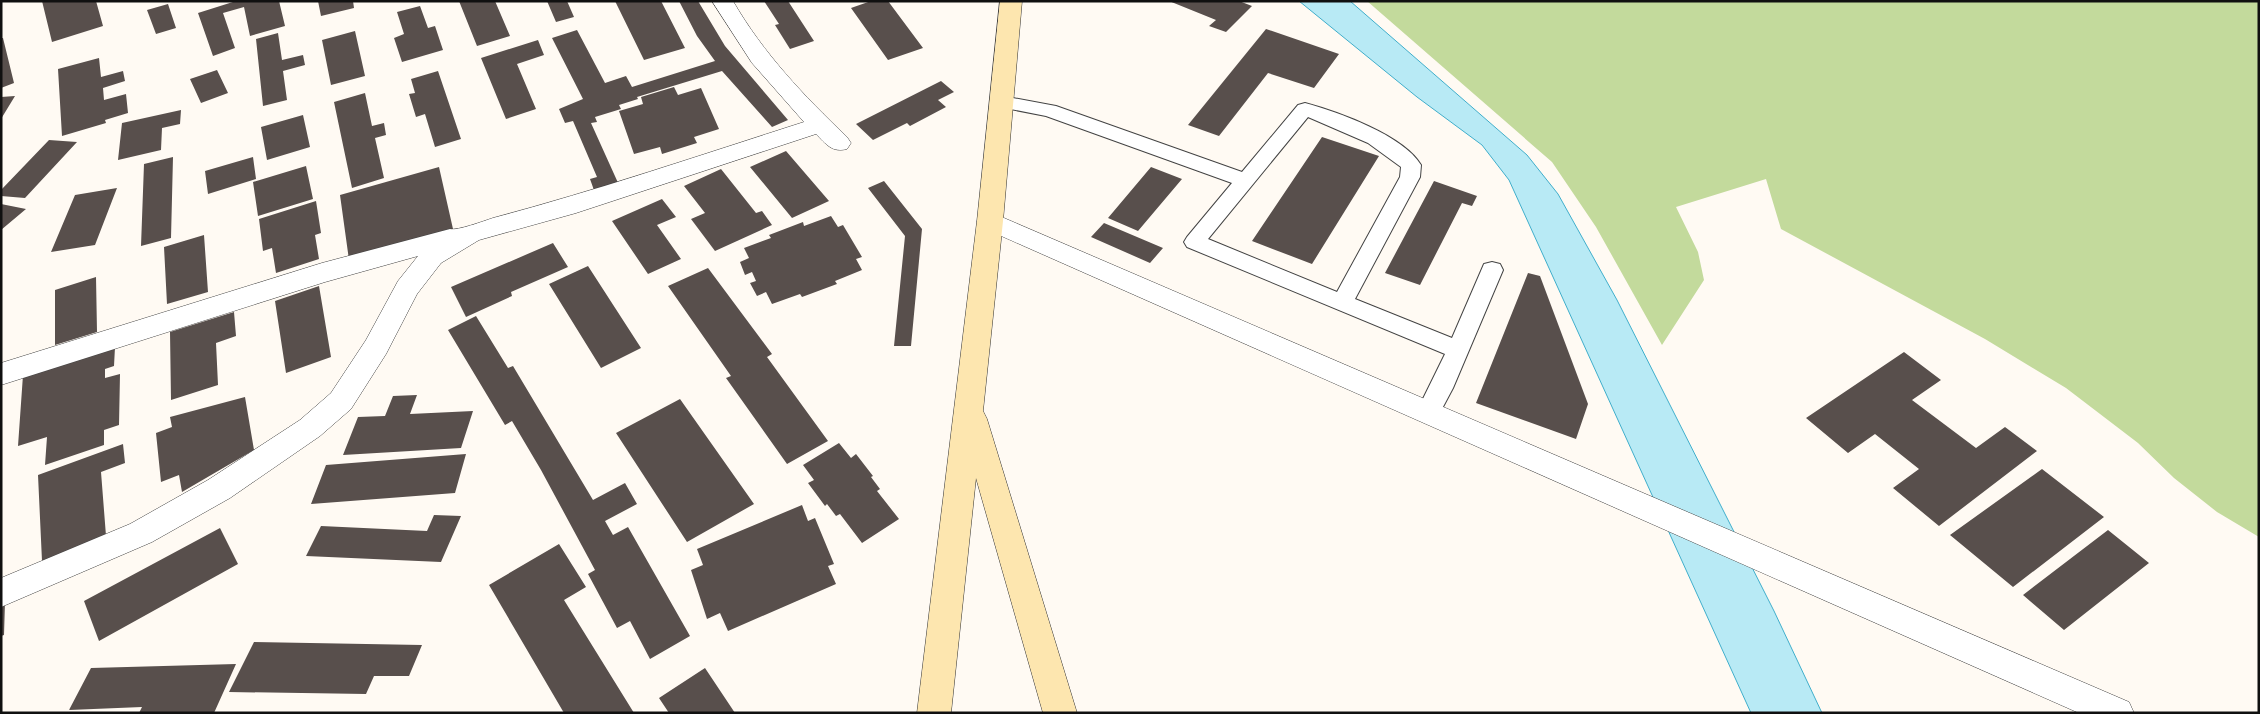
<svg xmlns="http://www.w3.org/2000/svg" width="2260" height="714" viewBox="0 0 2260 714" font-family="Literata,serif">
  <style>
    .forest { fill: #c3da9c }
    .water { fill: #b8eaf5; stroke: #40aecb }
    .building { fill: #584f4c }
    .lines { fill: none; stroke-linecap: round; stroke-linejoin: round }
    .lane-casing { stroke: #434343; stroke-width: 2 }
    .street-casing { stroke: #434343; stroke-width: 1 }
    .secondary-casing { stroke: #323232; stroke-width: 1 }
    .lane { fill: #fff; fill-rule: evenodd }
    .street { fill: #fff; fill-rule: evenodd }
    .secondary { fill: #fde6af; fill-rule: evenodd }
  </style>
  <rect width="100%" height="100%" fill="#fffaf3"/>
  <path class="forest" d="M 1367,1 L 2259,1 L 2259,537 L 2217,512 L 2174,478 L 2138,443 L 2066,388 L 1985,339 L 1781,229 L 1766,179 L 1676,207 L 1698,252 L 1704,280 L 1662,345 L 1596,227 L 1552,162 Z"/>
  <path class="water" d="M 1299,1 L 1350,1 L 1527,155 L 1558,194 L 1617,300 L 1774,611 L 1822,713 L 1751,713 L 1509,180 L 1482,145 L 1417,97 Z"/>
  <path class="building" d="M 42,1 L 96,1 L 103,26 L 52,42 Z
    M 236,1 L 279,1 L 285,26 L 250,36 L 244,7 L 223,13 L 235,48 L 213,56 L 198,13 Z
    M 318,1 L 353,1 L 354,8 L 321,16 Z
    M 459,1 L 495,1 L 510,36 L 477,46 Z
    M 547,1 L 567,1 L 574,17 L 556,22 Z
    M 615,1 L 661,1 L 685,48 L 644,60 Z
    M 679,1 L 698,1 L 725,46 L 788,120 L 772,127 L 722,71 L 637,97 L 638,99 L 619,105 L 621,109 L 595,117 L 597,122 L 591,123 L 619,185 L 595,193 L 590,179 L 597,177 L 573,121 L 565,123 L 559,109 L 583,99 L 552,38 L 577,30 L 605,83 L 626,76 L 632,87 L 715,61 L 697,36 Z
    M 764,1 L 788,1 L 814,41 L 790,49 L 775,25 L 779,24 Z
    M 871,1 L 888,1 L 923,48 L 888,60 L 851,8 Z
    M 1169,1 L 1239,1 L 1252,6 L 1226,32 L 1209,26 L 1216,20 Z
    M 168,4 L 176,28 L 156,34 L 147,10 Z
    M 420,6 L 428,28 L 435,26 L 443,50 L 402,62 L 394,38 L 404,34 L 397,12 Z
    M 1266,29 L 1339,54 L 1314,88 L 1268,73 L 1219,136 L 1188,125 Z
    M 355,31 L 365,76 L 331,85 L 322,40 Z
    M 278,33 L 282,60 L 303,55 L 305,65 L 283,71 L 287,100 L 263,106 L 256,39 Z
    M 1,38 L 3,38 L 14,83 L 1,88 Z
    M 538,40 L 544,55 L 517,64 L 536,109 L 506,119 L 481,58 Z
    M 99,58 L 101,77 L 123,71 L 125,81 L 103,88 L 104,100 L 126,94 L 128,113 L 105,120 L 106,123 L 62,136 L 58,69 Z
    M 217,70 L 228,93 L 201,103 L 190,79 Z
    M 438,71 L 461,139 L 435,147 L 425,114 L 416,117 L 409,94 L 415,93 L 411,79 Z
    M 941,81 L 954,92 L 938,100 L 946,107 L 910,126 L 907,123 L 873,140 L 856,124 Z
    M 674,87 L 678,95 L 701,88 L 719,129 L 694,137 L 697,143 L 662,154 L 660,147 L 634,154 L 619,111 L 643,104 L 641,97 Z
    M 365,93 L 372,126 L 384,123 L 386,135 L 375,138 L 384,178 L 352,188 L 334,102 Z
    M 15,96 L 1,119 L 1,97 Z
    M 181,110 L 180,124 L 162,128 L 161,150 L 118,160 L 122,123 Z
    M 303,115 L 310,147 L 267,160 L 261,127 Z
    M 1322,137 L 1379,156 L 1312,264 L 1252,241 Z
    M 49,140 L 77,142 L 25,198 L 1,196 L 1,190 Z
    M 786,151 L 829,201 L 792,218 L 750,167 Z
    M 173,157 L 171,238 L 141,246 L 144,164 Z
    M 253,157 L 256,179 L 208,194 L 205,171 Z
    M 306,166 L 313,199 L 258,216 L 253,182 Z
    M 439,167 L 453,229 L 349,260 L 340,195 Z
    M 1151,167 L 1182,179 L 1138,231 L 1108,218 Z
    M 721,169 L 756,213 L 762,211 L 772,225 L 715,251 L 691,219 L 705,213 L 684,186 Z
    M 884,181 L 922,229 L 911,346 L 894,346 L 905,236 L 868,188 Z
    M 1434,181 L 1477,196 L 1472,206 L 1462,203 L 1420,285 L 1385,273 Z
    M 117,188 L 95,245 L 51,252 L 75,195 Z
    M 662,199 L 676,217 L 657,225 L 681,259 L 648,274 L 612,221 Z
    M 316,201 L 321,233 L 315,235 L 319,259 L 276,273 L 272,248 L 263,251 L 259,219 Z
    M 1,204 L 26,209 L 1,230 Z
    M 831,216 L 838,227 L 843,225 L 862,257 L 856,259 L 862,270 L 835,281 L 837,284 L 802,297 L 800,294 L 772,304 L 766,292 L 757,296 L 750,283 L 756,281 L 752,272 L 745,275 L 740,262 L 749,258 L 744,248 L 771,238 L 769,235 L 803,222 L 804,226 Z
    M 1104,223 L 1163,248 L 1150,263 L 1091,237 Z
    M 204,235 L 208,292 L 167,304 L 164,247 Z
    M 553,243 L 568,267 L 511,292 L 512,296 L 466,317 L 451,287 Z
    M 588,266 L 641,348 L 601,368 L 549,284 Z
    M 708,268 L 772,354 L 767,357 L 828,441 L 787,464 L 726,378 L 731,376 L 668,286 Z
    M 1528,273 L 1540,276 L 1588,404 L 1576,439 L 1476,403 Z
    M 96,277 L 97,332 L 55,345 L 55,290 Z
    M 319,286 L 331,357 L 286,373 L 275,301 Z
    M 234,312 L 236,336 L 216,343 L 218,385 L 171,400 L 170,332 Z
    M 476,316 L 508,368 L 513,366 L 593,500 L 625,483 L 637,504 L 605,521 L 613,535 L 628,527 L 690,636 L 650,659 L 630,621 L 617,628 L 588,574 L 595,570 L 541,470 L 512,421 L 505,425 L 448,330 Z
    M 115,347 L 114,366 L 105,369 L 105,378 L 120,374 L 119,425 L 104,430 L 104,445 L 45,465 L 47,437 L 18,446 L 23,375 Z
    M 1904,352 L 1941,380 L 1912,400 L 1976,448 L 2005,427 L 2037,451 L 1939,526 L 1893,488 L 1919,469 L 1875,434 L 1848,453 L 1806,418 Z
    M 417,395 L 410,414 L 473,411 L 461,448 L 343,455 L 358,417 L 385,416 L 393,396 Z
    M 245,397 L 254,450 L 182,492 L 179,475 L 161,482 L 156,433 L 172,427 L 170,417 Z
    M 680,399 L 754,504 L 687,542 L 616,433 Z
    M 839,443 L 851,458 L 856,454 L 873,476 L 871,477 L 880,489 L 877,491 L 899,519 L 862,543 L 840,514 L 836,516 L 827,504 L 825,506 L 808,483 L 814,480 L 803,465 Z
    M 123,444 L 125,463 L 101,472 L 106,536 L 42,561 L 38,475 Z
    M 466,454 L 455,493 L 311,504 L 326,465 Z
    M 2042,469 L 2104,517 L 2013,587 L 1950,535 Z
    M 802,505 L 808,521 L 815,518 L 834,564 L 828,566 L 836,584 L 728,631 L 720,613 L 707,619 L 691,570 L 703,565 L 697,549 Z
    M 434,515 L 461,516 L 441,562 L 306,556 L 321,526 L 427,531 Z
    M 220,528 L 238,564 L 99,641 L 84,601 Z
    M 2108,530 L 2149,563 L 2064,630 L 2023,595 Z
    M 559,544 L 586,587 L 564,600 L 634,713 L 564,713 L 489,585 Z
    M 5,602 L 4,635 L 1,636 L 1,603 Z
    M 254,642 L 422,645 L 409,676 L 374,676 L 366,694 L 229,692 Z
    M 236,664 L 214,713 L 139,713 L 142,707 L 69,710 L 91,668 Z
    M 705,668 L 735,713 L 669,713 L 659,698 Z"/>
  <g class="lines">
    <defs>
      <path id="lane" d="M 1002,96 L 1056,106 L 1242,172 L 1298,105 L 1305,103 C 1338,112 1403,135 1421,165 L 1420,177 L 1355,299 L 1452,338 L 1484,264 L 1492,262 L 1500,264 L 1503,270 L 1453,388 L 1436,420 L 1428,422 L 1420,420 L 1416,413 L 1445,354 L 1187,247 L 1184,242 L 1187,237 L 1232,183 L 1046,116 L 995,106 L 993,102 L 995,98 ZM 1308,117 L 1368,143 L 1401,167 L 1400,177 L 1337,292 L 1208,239 Z"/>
      <path id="street" d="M 712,1 L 733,1 C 763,53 804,96 847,137 L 851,143 L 847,149 C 832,153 826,144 816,134 L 576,213 L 479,240 L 441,263 L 417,294 L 386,354 L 351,409 L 320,436 L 230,498 L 152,542 L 1,607 L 1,578 L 130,524 L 208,480 L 300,420 L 331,393 L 366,340 L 398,281 L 418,256 L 325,282 L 1,385 L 1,363 L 322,263 L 450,229 C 457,231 484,221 493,218 C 598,190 701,155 804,122 L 752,63 Z
        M 990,212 L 2129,702 L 2134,713 L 2079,713 L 981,227 L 977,221 L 981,215 Z"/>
      <path id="secondary" d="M 1000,1 L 1022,1 L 1003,221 L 983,411 L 987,419 L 1077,713 L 1043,713 L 976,478 L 951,713 L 917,713 L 977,221 Z"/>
    </defs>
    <use href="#lane" class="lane-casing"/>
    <use href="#street" class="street-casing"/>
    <use href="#secondary" class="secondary-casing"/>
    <use href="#lane" class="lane"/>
    <use href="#street" class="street"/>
    <use href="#secondary" class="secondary"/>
  </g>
  <rect width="2260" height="714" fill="none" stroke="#101010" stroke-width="5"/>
</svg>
